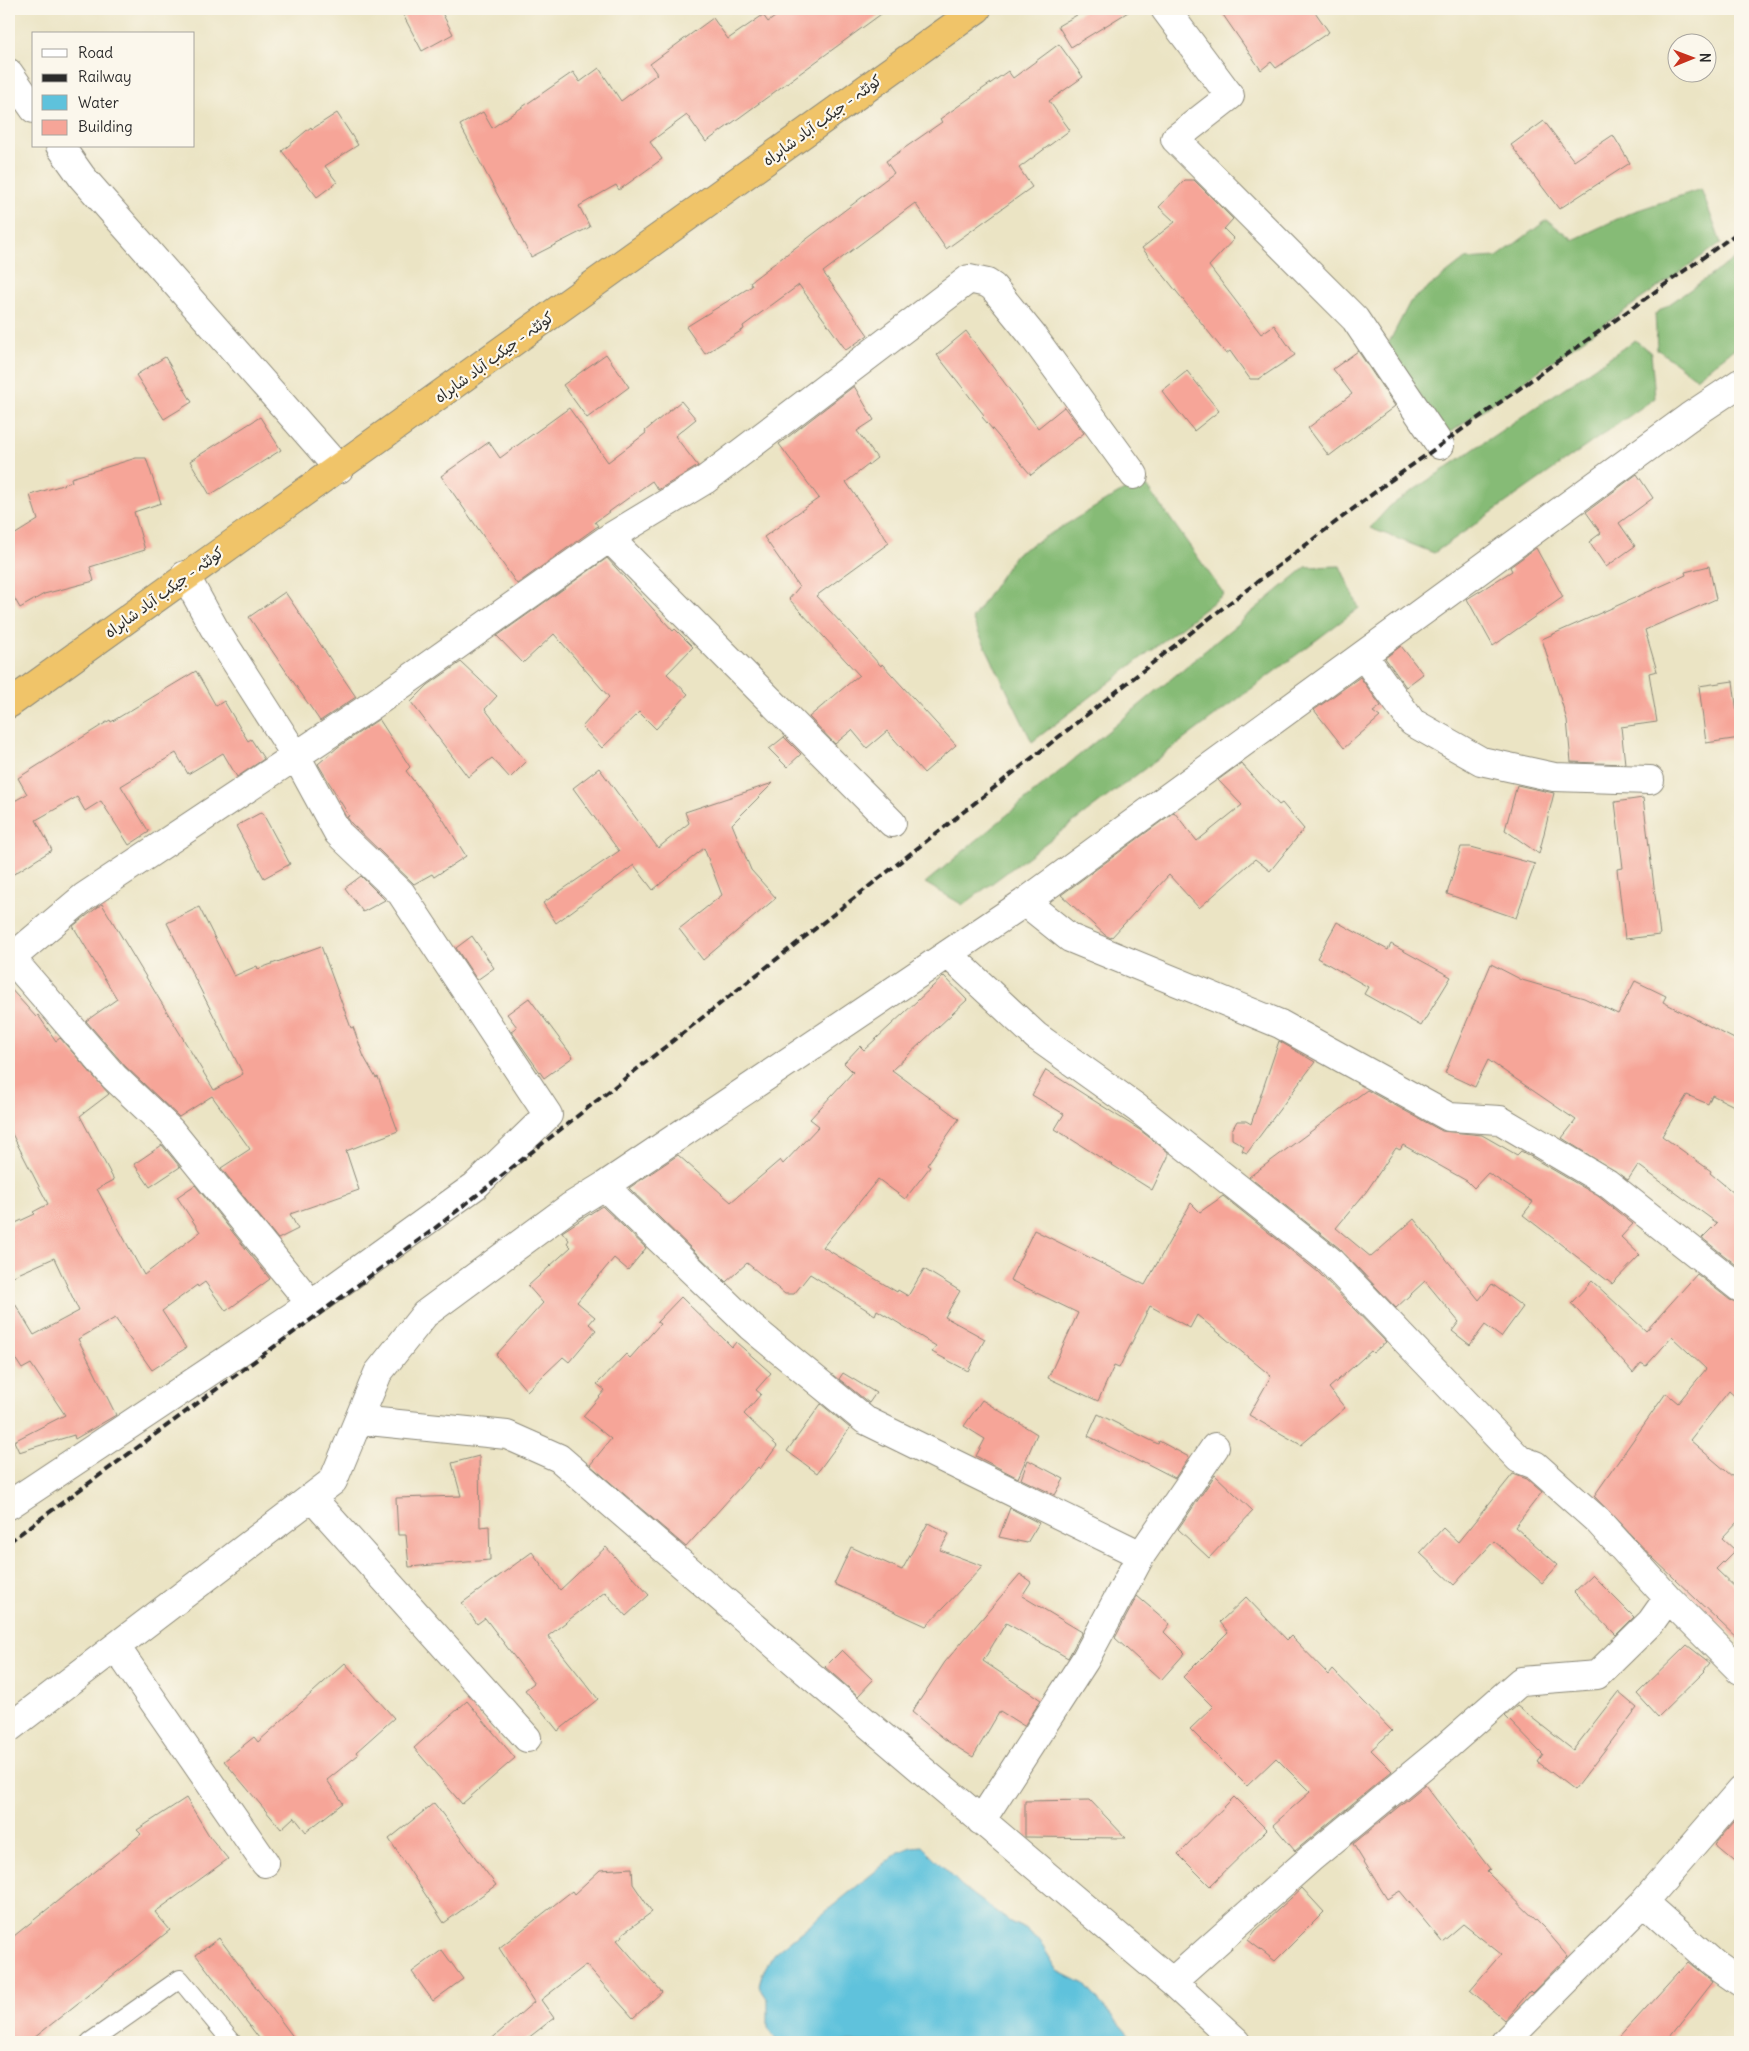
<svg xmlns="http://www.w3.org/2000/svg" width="1749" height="2051" viewBox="0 0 1749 2051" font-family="Delius,'Playpen Sans Arabic',sans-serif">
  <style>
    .forest { fill: #86bb76; stroke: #587350 }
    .water { fill: #5ec2dc; stroke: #447684 }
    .building { fill: #f6a598 }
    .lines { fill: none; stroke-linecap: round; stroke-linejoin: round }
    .lane-casing { stroke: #8b8878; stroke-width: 20 }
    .street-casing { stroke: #8b8878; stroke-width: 30 }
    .highway-casing { stroke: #8b8878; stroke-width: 30 }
    .lane { stroke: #fff; stroke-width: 18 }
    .street { stroke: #fff; stroke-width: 28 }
    .highway { stroke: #f0c469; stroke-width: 28 }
    .rail { stroke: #2b2b2b; stroke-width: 4; stroke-dasharray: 8 4; stroke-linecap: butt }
    .labels { text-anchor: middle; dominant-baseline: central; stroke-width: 4.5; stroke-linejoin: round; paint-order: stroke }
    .street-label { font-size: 15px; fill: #2b2b2b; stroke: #fbf7ec }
  </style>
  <rect width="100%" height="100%" fill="#fbf7ec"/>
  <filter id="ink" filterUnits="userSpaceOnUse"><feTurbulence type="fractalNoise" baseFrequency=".02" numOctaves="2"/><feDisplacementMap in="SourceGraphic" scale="10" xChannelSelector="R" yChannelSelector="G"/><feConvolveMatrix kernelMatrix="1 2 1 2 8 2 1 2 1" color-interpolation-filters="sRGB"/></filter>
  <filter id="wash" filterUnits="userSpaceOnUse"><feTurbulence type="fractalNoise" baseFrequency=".0096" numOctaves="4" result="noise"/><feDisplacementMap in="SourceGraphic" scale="20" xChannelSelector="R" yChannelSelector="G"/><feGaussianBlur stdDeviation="1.12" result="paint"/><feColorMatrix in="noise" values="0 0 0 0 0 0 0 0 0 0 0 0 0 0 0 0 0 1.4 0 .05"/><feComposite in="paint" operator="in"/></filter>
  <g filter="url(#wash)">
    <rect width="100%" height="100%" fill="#ebe4c4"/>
    <path class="forest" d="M 1701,189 L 1721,243 L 1447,435 L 1386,348 L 1410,302 L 1465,259 L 1497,257 L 1547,220 L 1573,240 L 1632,212 Z
      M 1740,255 L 1740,344 L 1696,378 L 1657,349 L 1655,314 Z
      M 1635,340 L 1651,353 L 1655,398 L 1434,553 L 1370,528 L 1390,506 Z
      M 1131,486 L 1147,486 L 1224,594 L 1032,742 L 972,619 L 1016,554 Z
      M 1340,566 L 1359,608 L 963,905 L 925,883 L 1306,567 Z"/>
    <path class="water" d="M 922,1846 L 962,1886 L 1010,1922 L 1025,1929 L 1038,1939 L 1058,1971 L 1084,1984 L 1135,2042 L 779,2042 L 768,2029 L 768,2000 L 759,1986 C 762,1972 767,1964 775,1953 L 899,1852 L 911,1847 Z"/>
    <g id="blocks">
      <path class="building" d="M 400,9 L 440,9 L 453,34 L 422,51 Z
        M 786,9 L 888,9 L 706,142 L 687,115 L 650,142 L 662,159 L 619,190 L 616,185 L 579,206 L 590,227 L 531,257 L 460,125 L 483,112 L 492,128 L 573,72 L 580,82 L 599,68 L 621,101 L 657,74 L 650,64 L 713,18 L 728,39 L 763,15 L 768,22 Z
        M 1087,9 L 1133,9 L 1071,47 L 1058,26 Z
        M 1219,9 L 1313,9 L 1329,32 L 1276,68 L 1271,62 L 1261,70 Z
        M 1059,44 L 1083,77 L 1049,101 L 1070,130 L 1019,168 L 1032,187 L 946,249 L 915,203 L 823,272 L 868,335 L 846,350 L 799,285 L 743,326 L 744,329 L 705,354 L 686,327 L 752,286 L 750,282 L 894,173 L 886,161 L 942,122 L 940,119 L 1008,71 L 1013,78 Z
        M 337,113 L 358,145 L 325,166 L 337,182 L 317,197 L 282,151 L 311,127 L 312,129 Z
        M 1544,121 L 1574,161 L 1613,135 L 1630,163 L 1559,209 L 1511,145 Z
        M 1185,180 L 1194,180 L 1233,219 L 1224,229 L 1234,239 L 1209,266 L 1261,334 L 1274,325 L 1295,355 L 1259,379 L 1250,379 L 1230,351 L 1226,354 L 1142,248 L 1175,222 L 1159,207 Z
        M 966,331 L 1038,428 L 1064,407 L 1084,433 L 1031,475 L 982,417 L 984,415 L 937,355 Z
        M 1358,351 L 1395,406 L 1329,456 L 1308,428 L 1352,394 L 1333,369 Z
        M 606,354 L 629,387 L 587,418 L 563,385 Z
        M 165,357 L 192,402 L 164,419 L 136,375 Z
        M 1187,371 L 1219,411 L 1194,431 L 1162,391 Z
        M 854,386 L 874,420 L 857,431 L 877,458 L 846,482 L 889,543 L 816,596 L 881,666 L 882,664 L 956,745 L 924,773 L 887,731 L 867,748 L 852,730 L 835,744 L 809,717 L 859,675 L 789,599 L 799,587 L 764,537 L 819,498 L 779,444 Z
        M 681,401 L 696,419 L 675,436 L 698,466 L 658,490 L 652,481 L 595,522 L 598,526 L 517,584 L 441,476 L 489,442 L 500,458 L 569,408 L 608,462 L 646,433 L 645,431 Z
        M 260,417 L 281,450 L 210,495 L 190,461 Z
        M 136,458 L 146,458 L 161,503 L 134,512 L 145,550 L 90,567 L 94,581 L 44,594 L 20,608 L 9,589 L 9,538 L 38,520 L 30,495 L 72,482 L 71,478 Z
        M 1637,474 L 1653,498 L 1619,523 L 1635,546 L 1606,567 L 1589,542 L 1601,533 L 1586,512 Z
        M 1536,548 L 1563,597 L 1493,646 L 1467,599 L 1512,571 L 1510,567 Z
        M 607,558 L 673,631 L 675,629 L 693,647 L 667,674 L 688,694 L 656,729 L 639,712 L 602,748 L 582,727 L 609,697 L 554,634 L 523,663 L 497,636 Z
        M 1709,566 L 1716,599 L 1645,630 L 1657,671 L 1649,673 L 1657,722 L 1621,727 L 1625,764 L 1571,762 L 1567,720 L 1542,639 L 1686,575 L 1685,572 Z
        M 285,592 L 356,697 L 320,721 L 249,617 Z
        M 1401,646 L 1423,674 L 1406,687 L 1385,658 Z
        M 461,662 L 497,696 L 485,709 L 526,762 L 510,778 L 492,758 L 468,777 L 411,702 L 428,685 Z
        M 196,671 L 216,706 L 224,701 L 248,741 L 251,739 L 264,759 L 237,777 L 223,753 L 188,774 L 176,753 L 121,786 L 149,832 L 129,845 L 101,801 L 85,811 L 77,797 L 36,820 L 52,850 L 9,877 L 9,804 L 27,794 L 18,778 L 110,720 L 111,722 Z
        M 1360,677 L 1381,706 L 1373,712 L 1380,717 L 1344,748 L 1314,710 Z
        M 1733,681 L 1740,738 L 1706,743 L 1699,686 Z
        M 379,719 L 410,767 L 406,771 L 441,816 L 466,856 L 434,877 L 432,874 L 414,884 L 351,823 L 347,817 L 349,816 L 318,764 L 338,747 Z
        M 784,737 L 801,754 L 787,767 L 769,749 Z
        M 1241,763 L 1279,805 L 1282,803 L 1304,829 L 1270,871 L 1255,859 L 1199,908 L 1169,875 L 1111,938 L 1105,935 L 1061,895 L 1174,812 L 1197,841 L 1242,805 L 1218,780 Z
        M 599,768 L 658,848 L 689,823 L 685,812 L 773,783 L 732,824 L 751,870 L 776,898 L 703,960 L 679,929 L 722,895 L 704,848 L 653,890 L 634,865 L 556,923 L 543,903 L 619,851 L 573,788 Z
        M 1517,785 L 1554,793 L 1539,854 L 1505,830 Z
        M 1643,798 L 1660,935 L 1625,939 L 1617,869 L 1623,868 L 1615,802 Z
        M 262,812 L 290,864 L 264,878 L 236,826 Z
        M 1461,847 L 1471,847 L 1535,864 L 1516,918 L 1447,894 Z
        M 361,876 L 385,900 L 363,912 L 345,888 Z
        M 102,904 L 214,1090 L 243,1074 L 167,923 L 199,907 L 234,976 L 257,966 L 258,969 L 321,946 L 351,1028 L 353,1027 L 364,1057 L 376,1078 L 378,1077 L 398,1131 L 346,1151 L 359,1190 L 290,1214 L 298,1229 L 278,1239 L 221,1168 L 250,1149 L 212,1096 L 179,1117 L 125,1066 L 86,1021 L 117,999 L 73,926 Z
        M 1337,922 L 1388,950 L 1391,944 L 1451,977 L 1421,1026 L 1364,994 L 1368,987 L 1317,958 Z
        M 472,936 L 494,968 L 477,980 L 456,948 Z
        M 1491,964 L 1522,980 L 1584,998 L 1618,1014 L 1635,981 L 1666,996 L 1663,1002 L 1740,1042 L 1740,1094 L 1734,1106 L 1712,1095 L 1708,1104 L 1687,1095 L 1662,1136 L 1711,1171 L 1710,1173 L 1740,1198 L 1740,1268 L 1702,1238 L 1717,1223 L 1638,1165 L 1628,1180 L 1562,1138 L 1576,1120 L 1488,1060 L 1475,1087 L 1445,1073 Z
        M 944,976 L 967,1000 L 892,1070 L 959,1119 L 927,1165 L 930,1167 L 905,1199 L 878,1179 L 823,1247 L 897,1292 L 898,1290 L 908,1296 L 924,1269 L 960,1291 L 945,1317 L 985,1339 L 968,1371 L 932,1352 L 936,1346 L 877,1310 L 875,1315 L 810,1274 L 794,1294 L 785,1294 L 747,1263 L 726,1282 L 629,1188 L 678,1155 L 731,1202 L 780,1160 L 783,1164 L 819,1126 L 810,1119 L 853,1072 L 844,1063 L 860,1046 L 864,1050 Z
        M 9,987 L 36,1017 L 38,1015 L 56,1041 L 60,1038 L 109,1094 L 80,1116 L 114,1180 L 97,1189 L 144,1275 L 200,1232 L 177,1197 L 195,1185 L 270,1279 L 226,1311 L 205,1282 L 198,1287 L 197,1285 L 162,1311 L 186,1348 L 152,1370 L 115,1318 L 78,1339 L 116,1415 L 75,1439 L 74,1435 L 19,1452 L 14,1441 L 65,1415 L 31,1364 L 22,1369 L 9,1349 L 9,1294 L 34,1335 L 79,1311 L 54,1258 L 9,1278 L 9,1226 L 35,1214 L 33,1212 L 48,1204 L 9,1128 Z
        M 529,998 L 573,1057 L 544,1078 L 511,1031 L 517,1027 L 507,1014 Z
        M 1279,1041 L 1315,1062 L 1247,1153 L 1242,1151 L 1244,1146 L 1232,1139 L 1232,1130 L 1237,1121 L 1246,1121 L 1251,1124 Z
        M 1046,1070 L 1140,1130 L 1168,1152 L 1168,1157 L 1152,1190 L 1055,1129 L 1064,1114 L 1032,1095 Z
        M 1367,1090 L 1442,1131 L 1482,1135 L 1517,1155 L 1521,1151 L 1598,1196 L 1633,1224 L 1621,1237 L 1640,1255 L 1612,1284 L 1523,1215 L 1533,1202 L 1488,1173 L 1474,1188 L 1467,1181 L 1403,1145 L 1400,1150 L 1396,1148 L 1366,1192 L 1336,1228 L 1371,1257 L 1414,1219 L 1479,1300 L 1492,1284 L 1523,1307 L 1501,1337 L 1485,1325 L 1470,1345 L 1452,1331 L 1459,1322 L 1425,1281 L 1396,1308 L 1339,1248 L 1249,1177 Z
        M 162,1145 L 180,1167 L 150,1187 L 134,1164 Z
        M 1223,1196 L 1318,1272 L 1386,1342 L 1373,1353 L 1371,1351 L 1329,1388 L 1345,1408 L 1301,1445 L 1249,1415 L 1271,1376 L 1197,1315 L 1190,1328 L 1150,1306 L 1119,1368 L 1114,1366 L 1098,1401 L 1048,1378 L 1078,1313 L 1010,1280 L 1034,1230 L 1145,1285 L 1191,1203 L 1200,1212 Z
        M 602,1206 L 646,1248 L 628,1270 L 614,1258 L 577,1302 L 595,1317 L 589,1324 L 596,1330 L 569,1362 L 563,1357 L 527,1391 L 496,1355 L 543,1303 L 528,1286 L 571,1247 L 567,1243 L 569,1240 L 562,1232 Z
        M 1697,1274 L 1730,1300 L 1740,1303 L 1740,1401 L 1729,1391 L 1690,1440 L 1740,1483 L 1740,1519 L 1722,1538 L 1735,1550 L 1716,1569 L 1740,1592 L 1740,1641 L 1653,1558 L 1594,1496 L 1666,1393 L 1678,1403 L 1706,1369 L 1672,1337 L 1646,1366 L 1641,1363 L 1633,1373 L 1571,1303 L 1592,1281 L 1646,1331 Z
        M 681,1297 L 732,1347 L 736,1342 L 771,1373 L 756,1390 L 761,1394 L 744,1414 L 777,1446 L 760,1469 L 758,1467 L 686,1547 L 590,1465 L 611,1439 L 583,1416 L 605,1390 L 597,1384 L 626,1354 L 630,1358 L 660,1324 L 657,1322 Z
        M 843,1373 L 876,1393 L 869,1403 L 839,1379 Z
        M 982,1400 L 1037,1434 L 1018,1478 L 976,1456 L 985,1439 L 964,1426 Z
        M 821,1404 L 850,1428 L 817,1473 L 787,1451 Z
        M 1098,1414 L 1158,1444 L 1159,1441 L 1189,1457 L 1175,1478 L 1142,1461 L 1142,1463 L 1088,1436 Z
        M 479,1456 L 480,1527 L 489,1526 L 490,1560 L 409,1567 L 406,1535 L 398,1535 L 396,1498 L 461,1496 L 452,1463 Z
        M 1028,1460 L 1064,1479 L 1055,1495 L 1021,1479 Z
        M 1513,1474 L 1527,1479 L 1542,1492 L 1515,1527 L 1558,1565 L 1542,1583 L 1494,1541 L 1454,1585 L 1420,1553 L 1443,1528 L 1458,1542 Z
        M 1215,1475 L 1253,1511 L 1209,1558 L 1178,1529 Z
        M 1010,1508 L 1039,1523 L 1027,1543 L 999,1537 Z
        M 928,1523 L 949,1534 L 940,1550 L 983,1566 L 926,1626 L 834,1584 L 851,1547 L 902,1570 Z
        M 606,1547 L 649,1595 L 626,1616 L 605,1592 L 548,1636 L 598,1699 L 558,1731 L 525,1690 L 534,1683 L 485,1618 L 477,1624 L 462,1603 L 532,1552 L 560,1590 Z
        M 1020,1574 L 1031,1582 L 1022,1596 L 1082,1632 L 1068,1658 L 1006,1623 L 983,1661 L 1041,1700 L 1024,1726 L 1000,1711 L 973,1757 L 947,1741 L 912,1712 L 945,1662 Z
        M 1592,1575 L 1634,1617 L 1616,1635 L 1574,1592 Z
        M 1137,1596 L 1170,1624 L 1164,1632 L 1185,1653 L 1161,1680 L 1115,1638 Z
        M 1246,1597 L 1287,1640 L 1291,1636 L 1329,1675 L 1333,1670 L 1392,1731 L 1371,1750 L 1392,1771 L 1295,1851 L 1273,1825 L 1310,1792 L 1276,1758 L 1247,1786 L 1190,1729 L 1213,1707 L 1183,1677 L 1228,1632 L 1220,1622 Z
        M 1687,1645 L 1710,1663 L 1704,1670 L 1705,1671 L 1658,1717 L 1637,1694 Z
        M 842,1650 L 873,1680 L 858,1696 L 825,1667 Z
        M 345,1663 L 394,1718 L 356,1752 L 358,1755 L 327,1780 L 343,1803 L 306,1832 L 294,1817 L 281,1829 L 224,1761 L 254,1737 L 258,1742 Z
        M 1618,1692 L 1637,1708 L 1574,1790 L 1538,1762 L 1543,1755 L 1505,1716 L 1517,1706 L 1573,1750 Z
        M 467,1701 L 515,1758 L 462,1804 L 414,1748 Z
        M 1425,1785 L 1490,1869 L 1487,1872 L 1544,1928 L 1568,1956 L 1532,1993 L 1530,1991 L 1505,2020 L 1470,1990 L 1501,1954 L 1463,1924 L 1442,1942 L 1400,1891 L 1387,1899 L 1353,1844 Z
        M 1234,1797 L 1267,1830 L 1210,1886 L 1178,1854 Z
        M 186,1798 L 210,1837 L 228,1859 L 155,1912 L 170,1930 L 29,2042 L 9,2042 L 9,1940 L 141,1834 L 137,1830 Z
        M 1090,1800 L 1126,1838 L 1025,1837 L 1025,1801 Z
        M 434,1803 L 496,1885 L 444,1923 L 389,1839 Z
        M 1740,1815 L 1740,1865 L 1715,1844 Z
        M 632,1868 L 633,1884 L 652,1912 L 622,1934 L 623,1936 L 617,1940 L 662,1992 L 633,2018 L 586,1965 L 541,2000 L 554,2018 L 523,2042 L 488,2042 L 534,2002 L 499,1948 L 572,1891 L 574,1894 L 600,1870 Z
        M 1302,1888 L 1324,1912 L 1275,1961 L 1248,1940 L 1256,1930 Z
        M 219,1938 L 297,2042 L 262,2042 L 196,1955 Z
        M 442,1950 L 463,1979 L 433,2001 L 412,1972 Z
        M 1688,1962 L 1713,1982 L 1666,2042 L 1615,2042 Z"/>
    </g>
  </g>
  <g filter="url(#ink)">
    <use href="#blocks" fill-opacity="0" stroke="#8b8878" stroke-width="1"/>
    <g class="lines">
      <defs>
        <path id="lane" d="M 90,2042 L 180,1979 L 232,2042"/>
        <path id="street" d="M 1165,9 L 1230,96 L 1175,139 L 1355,319 L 1440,445
          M 9,73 L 34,109
          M 60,146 L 82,177 L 339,469
          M 609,538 L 892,823
          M 1363,655 L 1412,722 L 1481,761 L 1554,777 L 1650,780
          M 1025,902 L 1070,938 L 1280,1024 L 1449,1117 L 1500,1120 L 1607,1183 L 1740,1288
          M 948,954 L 1036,1036 L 1137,1108 L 1329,1260 L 1519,1459 L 1535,1465 L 1598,1521 L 1668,1598 L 1740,1670
          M 11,958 L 114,1077 L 171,1131 L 311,1304
          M 9,960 L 84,897 L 374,704 L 609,538 L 705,480 L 969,279 L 987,283 L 993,287 L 1032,335 L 1134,475
          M 604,1186 L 751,1327 L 865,1420 L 1141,1555
          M 359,1420 L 507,1435 L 559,1458 L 816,1680 L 1172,1982 L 1237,2042
          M 312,1498 L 527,1738
          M 9,1505 L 311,1304 L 475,1186 L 548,1115 L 401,893 L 338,833 L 296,756 L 214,628 L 185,575
          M 116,1647 L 265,1863
          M 9,1728 L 333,1481 L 378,1373 L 425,1314 L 570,1207 L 604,1186 L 1025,902 L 1689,417 L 1740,383
          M 981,1821 L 1085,1660 L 1141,1555 L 1215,1447
          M 1644,1902 L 1714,1964 L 1740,1982
          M 1172,1982 L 1310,1859 L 1447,1746 L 1521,1681 L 1597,1675 L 1651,1622 L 1668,1598
          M 1505,2042 L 1644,1902 L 1740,1791"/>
        <path id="highway" d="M 9,704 L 977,9"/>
      </defs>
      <use href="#lane" class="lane-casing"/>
      <use href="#street" class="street-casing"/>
      <use href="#highway" class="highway-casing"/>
      <use href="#lane" class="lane"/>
      <use href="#street" class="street"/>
      <use href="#highway" class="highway"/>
      <path class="rail" d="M 9,1542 L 434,1229 L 1202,624 L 1387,483 L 1740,231"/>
    </g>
  </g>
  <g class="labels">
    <g class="street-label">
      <text transform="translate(822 120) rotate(-36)">کوئٹہ - جیکب آباد شاہراہ</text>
      <text transform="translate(494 357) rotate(-36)">کوئٹہ - جیکب آباد شاہراہ</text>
      <text transform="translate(164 592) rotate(-36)">کوئٹہ - جیکب آباد شاہراہ</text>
    </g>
  </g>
  <rect width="1749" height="2051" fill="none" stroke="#fbf7ec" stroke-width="30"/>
  <rect x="32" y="32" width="162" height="115" fill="#fbf7ec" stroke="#a8a59f"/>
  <rect x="42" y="49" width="25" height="8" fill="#ffffff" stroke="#a8a59f"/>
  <text x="78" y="58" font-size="15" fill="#2b2b2b">Road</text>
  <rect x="42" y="74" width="25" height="8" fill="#2b2b2b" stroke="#a8a59f"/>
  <text x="78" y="82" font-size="15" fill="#2b2b2b">Railway</text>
  <rect x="42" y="95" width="25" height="15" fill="#5ec2dc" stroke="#a8a59f"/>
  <text x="78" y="108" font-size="15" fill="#2b2b2b">Water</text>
  <rect x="42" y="120" width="25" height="15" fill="#f6a598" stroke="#a8a59f"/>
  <text x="78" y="132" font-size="15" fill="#2b2b2b">Building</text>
  <g transform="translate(1692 58) rotate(89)"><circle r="24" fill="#fbf7ec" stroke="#a8a59f"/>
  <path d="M0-4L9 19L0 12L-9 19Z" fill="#c8321e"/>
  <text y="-8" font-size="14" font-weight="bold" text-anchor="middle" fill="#2b2b2b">N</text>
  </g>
</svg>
